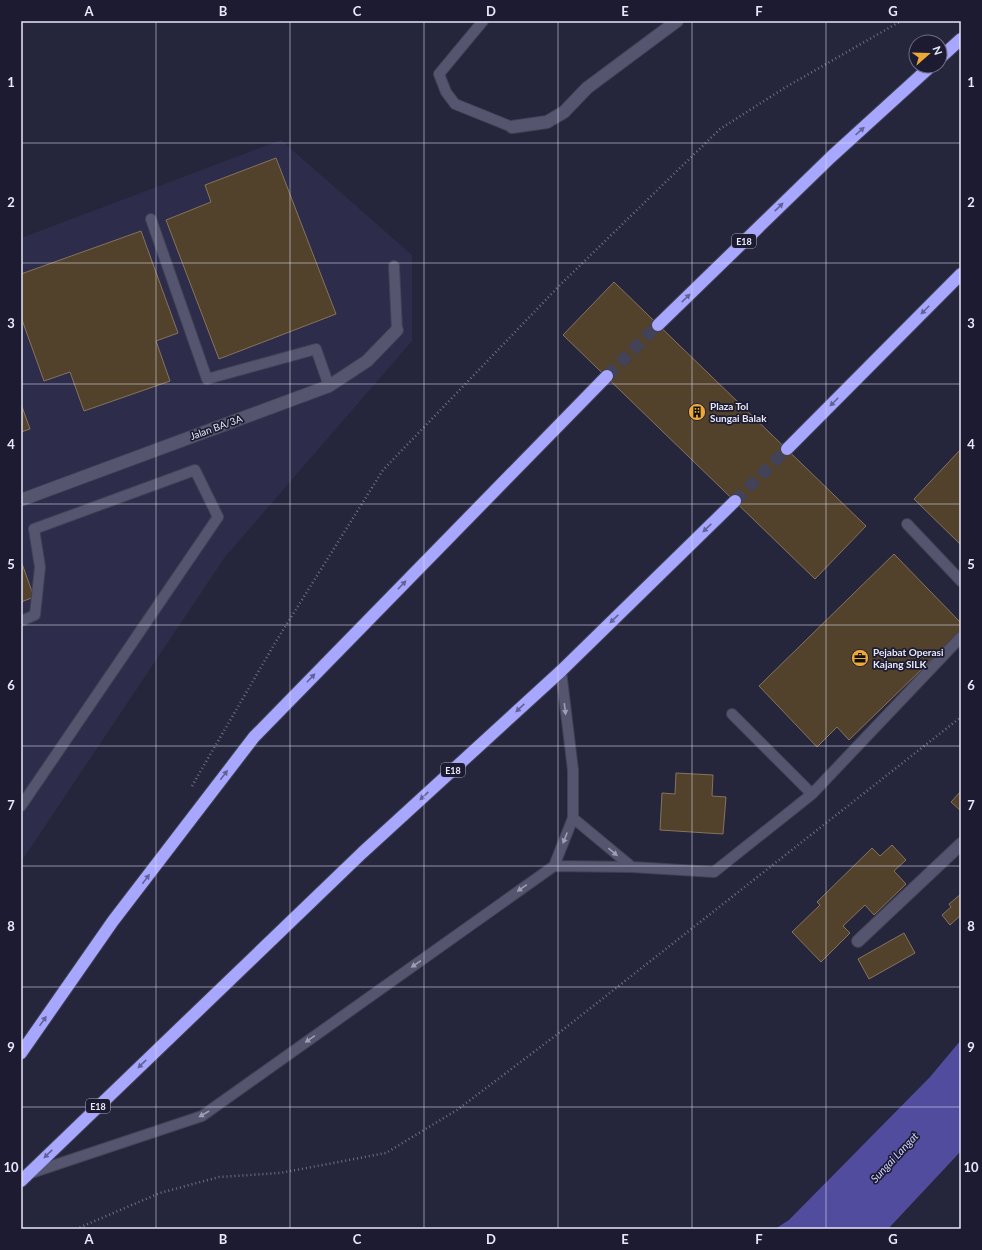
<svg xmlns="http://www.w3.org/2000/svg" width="982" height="1250" viewBox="0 0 982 1250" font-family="Lato,sans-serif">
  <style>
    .built { fill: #2d2c4a }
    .water { fill: #524c9e }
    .building { fill: #52422b; stroke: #86745c }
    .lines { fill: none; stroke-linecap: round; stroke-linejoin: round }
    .highway-tunnel { stroke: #424258; stroke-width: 12; stroke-dasharray: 12 6; stroke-linecap: butt }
    .lane-casing { stroke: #424255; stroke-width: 12 }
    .street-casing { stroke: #424255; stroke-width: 14 }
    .highway-casing { stroke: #424255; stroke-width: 14 }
    .path { stroke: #6f7084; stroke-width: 2.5; stroke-dasharray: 1 3; stroke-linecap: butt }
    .lane { stroke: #555570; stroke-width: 10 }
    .street { stroke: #555570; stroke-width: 12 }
    .highway { stroke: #a8a7ff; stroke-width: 12 }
    .oneway { fill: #626198 }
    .oneway2 { fill: #9e9eb4 }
    .grid { fill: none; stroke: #e7e8f8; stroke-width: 1; stroke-opacity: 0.55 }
    .labels { text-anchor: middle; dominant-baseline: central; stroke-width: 3.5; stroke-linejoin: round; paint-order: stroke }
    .shield { fill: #1c1b31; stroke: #aaaabc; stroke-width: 1 }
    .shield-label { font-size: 9px; font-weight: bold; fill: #e7e8f8 }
    .poi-label { font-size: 10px; font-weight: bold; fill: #e7e8f8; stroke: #1c1b31; text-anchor: start }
    .street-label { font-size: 10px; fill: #e7e8f8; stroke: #1c1b31 }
    .water-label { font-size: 11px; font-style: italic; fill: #cfd0ff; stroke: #1c1b31 }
    .neatline { fill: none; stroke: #e7e8f8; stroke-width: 1.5 }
    .grid-label { font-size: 13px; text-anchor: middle; font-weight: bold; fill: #e7e8f8 }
  </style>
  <rect width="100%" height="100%" fill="#25253c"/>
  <path class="built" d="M 281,140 L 412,255 L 412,341 L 225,557 L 21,862 L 21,238 Z"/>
  <path class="water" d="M 961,1040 L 961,1151 L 888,1229 L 775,1229 L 789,1220 L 930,1077 Z"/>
  <path class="building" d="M 276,158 L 336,314 L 219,359 L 166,220 L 211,202 L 205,185 Z
    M 141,231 L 178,333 L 156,341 L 170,381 L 84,411 L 70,372 L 44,381 L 21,317 L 21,274 Z
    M 614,282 L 866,526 L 815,579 L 563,335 Z
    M 21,404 L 30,429 L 21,432 Z
    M 961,449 L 961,545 L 914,499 Z
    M 894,554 L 961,623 L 961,631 L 849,740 L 837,727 L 817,747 L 759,686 Z
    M 21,561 L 34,597 L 21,602 Z
    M 676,773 L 713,775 L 712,796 L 726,797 L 723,834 L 660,830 L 662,793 L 675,794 Z
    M 961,791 L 961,811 L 951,802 Z
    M 892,845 L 906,860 L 894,871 L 906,884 L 874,915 L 865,905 L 843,926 L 850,933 L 821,962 L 792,932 L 820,905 L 817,902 L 872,848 L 880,856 Z
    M 961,894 L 961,915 L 950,925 L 942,915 L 951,907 L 949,904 Z
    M 904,933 L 915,953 L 869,979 L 858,959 Z"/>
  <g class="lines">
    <path class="highway-tunnel" d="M 607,376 L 658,325
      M 735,501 L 787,449"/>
    <defs>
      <path id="lane" d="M 483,21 L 439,74 L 446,92 L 455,104 L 512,127
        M 151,219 L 207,379 L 316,349 L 329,386
        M 394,266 L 397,330
        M 907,524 L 961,581
        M 21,621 L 35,615 L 40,567 L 34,529 L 195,470 L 218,517 L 21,806
        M 732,714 L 812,794
        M 573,818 L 632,867
        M 554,866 L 632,867 L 714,872 L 812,794 L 961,637
        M 28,1174 L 202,1116 L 554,866 L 573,818 L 573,770 L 561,671"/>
      <path id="street" d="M 512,127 L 547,122 L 564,112 L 587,88 L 677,21
        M 21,500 L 329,386 L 367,361 L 397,330
        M 858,941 L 961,844"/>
      <path id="highway" d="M 940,58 L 961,39
        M 658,325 L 831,157 L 931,66
        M 787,449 L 961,274
        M 21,1053 L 113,921 L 254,737 L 607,376
        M 21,1181 L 362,853 L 561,671 L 735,501"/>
    </defs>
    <use href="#lane" class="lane-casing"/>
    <use href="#street" class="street-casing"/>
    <use href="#highway" class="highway-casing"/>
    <path class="path" d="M 192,786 L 275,643 L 383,470 L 561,284 L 720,129 L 786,87 L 901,21
      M 76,1229 L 160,1193 L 219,1177 L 280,1173 L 386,1153 L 457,1110 L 555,1036 L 961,717"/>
    <use href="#lane" class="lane"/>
    <use href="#street" class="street"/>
    <use href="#highway" class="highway"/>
  </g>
  <defs><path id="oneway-solid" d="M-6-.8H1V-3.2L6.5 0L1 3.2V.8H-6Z"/></defs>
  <g class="oneway">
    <use href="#oneway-solid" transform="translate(860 131) rotate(-42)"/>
    <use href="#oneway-solid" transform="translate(779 207) rotate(-44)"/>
    <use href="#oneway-solid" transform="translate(686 298) rotate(-44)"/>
    <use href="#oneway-solid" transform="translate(925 310) rotate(135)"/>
    <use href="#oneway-solid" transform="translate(834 402) rotate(135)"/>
    <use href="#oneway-solid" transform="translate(707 528) rotate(136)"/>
    <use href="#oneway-solid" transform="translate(402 585) rotate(-46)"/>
    <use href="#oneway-solid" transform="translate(614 619) rotate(136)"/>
    <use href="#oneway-solid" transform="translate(311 678) rotate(-46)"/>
    <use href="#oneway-solid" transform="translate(520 708) rotate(137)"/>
    <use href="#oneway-solid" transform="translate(224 775) rotate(-53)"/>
    <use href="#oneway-solid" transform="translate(424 796) rotate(137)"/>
    <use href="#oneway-solid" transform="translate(146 879) rotate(-53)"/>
    <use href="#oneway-solid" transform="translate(43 1021) rotate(-55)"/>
    <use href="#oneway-solid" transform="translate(142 1064) rotate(136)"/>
    <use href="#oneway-solid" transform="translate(48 1154) rotate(136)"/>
  </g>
  <g class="oneway2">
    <use href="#oneway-solid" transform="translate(565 709) rotate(83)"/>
    <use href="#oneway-solid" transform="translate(565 838) rotate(112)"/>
    <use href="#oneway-solid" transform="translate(613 852) rotate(40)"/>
    <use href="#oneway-solid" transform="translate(522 888) rotate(145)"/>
    <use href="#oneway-solid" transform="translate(416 964) rotate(145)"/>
    <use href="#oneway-solid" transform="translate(310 1039) rotate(145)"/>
    <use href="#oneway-solid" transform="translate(204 1114) rotate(150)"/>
  </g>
  <path class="grid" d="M 156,21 L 156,1229M 290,21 L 290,1229M 424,21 L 424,1229M 558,21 L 558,1229M 692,21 L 692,1229M 826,21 L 826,1229M 21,143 L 961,143M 21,263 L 961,263M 21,384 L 961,384M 21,504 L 961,504M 21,625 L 961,625M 21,746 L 961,746M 21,866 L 961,866M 21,987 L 961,987M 21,1107 L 961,1107"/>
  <defs>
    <symbol id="building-disc" viewBox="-11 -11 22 22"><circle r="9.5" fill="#eca93a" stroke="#1c1b31"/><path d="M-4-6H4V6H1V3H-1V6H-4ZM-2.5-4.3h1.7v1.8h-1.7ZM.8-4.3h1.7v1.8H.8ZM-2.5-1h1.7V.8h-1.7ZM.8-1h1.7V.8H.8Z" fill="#111"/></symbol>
    <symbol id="office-disc" viewBox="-11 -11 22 22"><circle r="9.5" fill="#eca93a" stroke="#1c1b31"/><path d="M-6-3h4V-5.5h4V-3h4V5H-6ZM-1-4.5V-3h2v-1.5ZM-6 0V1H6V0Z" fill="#111"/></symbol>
  </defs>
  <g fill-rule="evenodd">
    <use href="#building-disc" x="687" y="402" width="20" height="20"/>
    <use href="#office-disc" x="850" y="648" width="20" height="20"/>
  </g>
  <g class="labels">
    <g class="shield">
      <rect x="732" y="234" width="24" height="14" rx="3"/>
      <rect x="441" y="763" width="24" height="14" rx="3"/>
      <rect x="86" y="1099" width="24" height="14" rx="3"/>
    </g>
    <g class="shield-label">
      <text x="744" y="241">E18</text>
      <text x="453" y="770">E18</text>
      <text x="98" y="1106">E18</text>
    </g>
    <g class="poi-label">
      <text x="710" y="406">Plaza Tol<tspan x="710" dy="12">Sungai Balak</tspan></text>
      <text x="873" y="652">Pejabat Operasi<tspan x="873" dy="12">Kajang SILK</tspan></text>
    </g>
    <g class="street-label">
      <text transform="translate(216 427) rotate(-20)">Jalan BA/3A</text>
    </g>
    <g class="water-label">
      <text transform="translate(894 1157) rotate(-47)">Sungai Langat</text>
    </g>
  </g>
  <rect width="982" height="1250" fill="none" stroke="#1c1b31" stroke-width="44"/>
  <g transform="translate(928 54) rotate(70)"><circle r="19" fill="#1c1b31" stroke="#6d6d81"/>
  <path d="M0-3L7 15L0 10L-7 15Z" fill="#eca93a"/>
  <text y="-6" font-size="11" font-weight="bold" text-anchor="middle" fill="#e7e8f8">N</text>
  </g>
  <rect x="22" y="22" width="938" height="1206" class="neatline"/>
  <g class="grid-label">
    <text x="89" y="16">A</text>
    <text x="223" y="16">B</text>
    <text x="357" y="16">C</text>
    <text x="491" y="16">D</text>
    <text x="625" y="16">E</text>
    <text x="759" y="16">F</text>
    <text x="893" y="16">G</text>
    <text x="11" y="87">1</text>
    <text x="971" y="87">1</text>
    <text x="11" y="207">2</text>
    <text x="971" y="207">2</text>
    <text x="11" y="328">3</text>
    <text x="971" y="328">3</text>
    <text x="11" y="449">4</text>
    <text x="971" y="449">4</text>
    <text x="11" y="569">5</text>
    <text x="971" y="569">5</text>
    <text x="11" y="690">6</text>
    <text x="971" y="690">6</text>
    <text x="11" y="810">7</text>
    <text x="971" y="810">7</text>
    <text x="11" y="931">8</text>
    <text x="971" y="931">8</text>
    <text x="11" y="1052">9</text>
    <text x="971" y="1052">9</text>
    <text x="11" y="1172">10</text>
    <text x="971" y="1172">10</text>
    <text x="89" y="1244">A</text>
    <text x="223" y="1244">B</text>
    <text x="357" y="1244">C</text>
    <text x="491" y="1244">D</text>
    <text x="625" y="1244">E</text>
    <text x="759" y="1244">F</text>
    <text x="893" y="1244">G</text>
  </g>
</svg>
